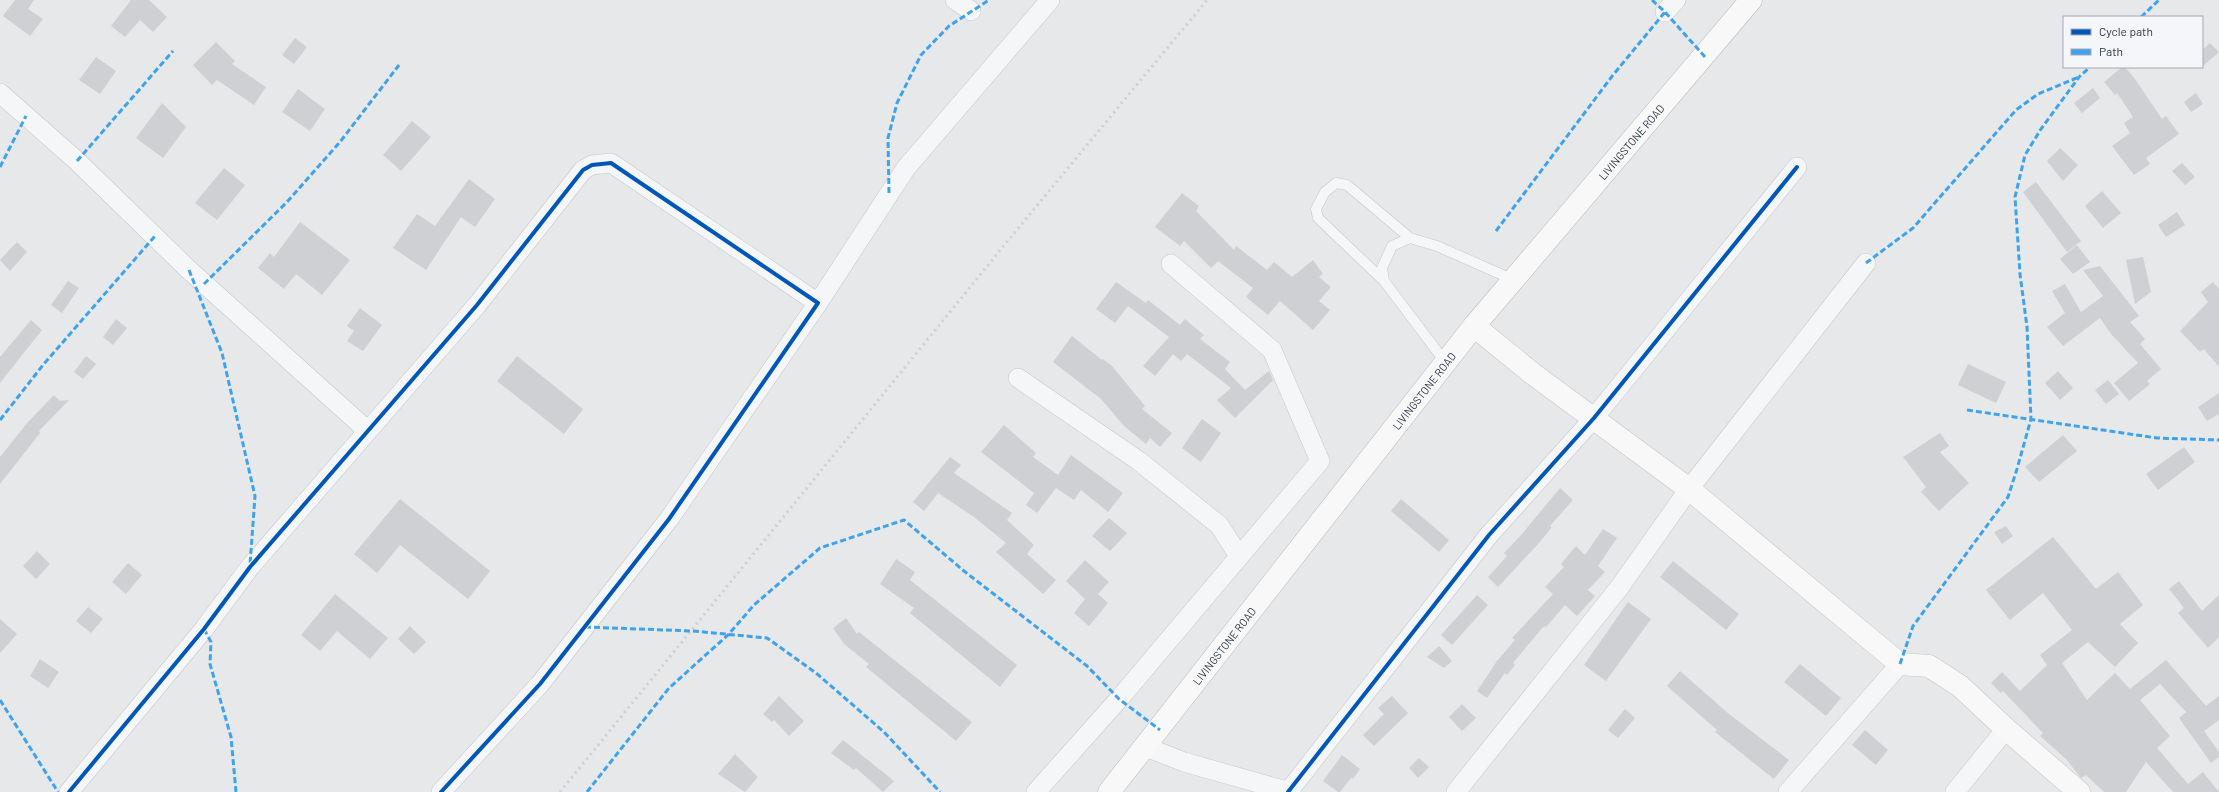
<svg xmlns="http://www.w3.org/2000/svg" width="2219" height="792" viewBox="0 0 2219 792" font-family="Barlow,sans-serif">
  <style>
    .building { fill: #ced0d3 }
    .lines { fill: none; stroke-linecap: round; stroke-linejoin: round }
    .lane-casing { stroke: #c4c6c8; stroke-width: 11 }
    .street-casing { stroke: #c4c6c8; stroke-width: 20 }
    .secondary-casing { stroke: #c4c6c8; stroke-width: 23 }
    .highway-casing { stroke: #b8bbbf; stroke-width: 23 }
    .lane { stroke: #f5f6f7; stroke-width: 10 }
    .street { stroke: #f5f6f7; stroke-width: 19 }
    .secondary { stroke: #f8f8f8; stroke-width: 22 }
    .highway { stroke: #f8f8f8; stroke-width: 22 }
    .rail { stroke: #cecfd2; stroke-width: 3; stroke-dasharray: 2 4; stroke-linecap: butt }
    .quiet { stroke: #3ea3ec; stroke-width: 3; stroke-dasharray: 6 3; stroke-linecap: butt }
    .cycleway-casing { stroke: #f4f6f9; stroke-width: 6 }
    .cycleway { stroke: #0057b8; stroke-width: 4 }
    .labels { text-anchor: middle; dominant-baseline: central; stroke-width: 3.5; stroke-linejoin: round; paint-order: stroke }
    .street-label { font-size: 11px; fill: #2b3445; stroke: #f4f6f9 }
  </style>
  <rect width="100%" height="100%" fill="#e6e8ea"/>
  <path class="building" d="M 15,0 L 34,0 L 28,9 L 43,19 L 30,36 L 3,16 Z
    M 131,0 L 149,0 L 167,17 L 153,32 L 140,20 L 125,37 L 111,26 Z
    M 295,38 L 307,47 L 294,64 L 282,55 Z
    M 216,42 L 235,61 L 232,64 L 266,87 L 254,105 L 217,80 L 212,85 L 193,65 Z
    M 2210,43 L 2219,52 L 2202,67 L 2202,50 Z
    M 96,57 L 116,71 L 100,94 L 79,80 Z
    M 2122,67 L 2125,67 L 2135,79 L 2162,119 L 2166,116 L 2179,134 L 2146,158 L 2150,164 L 2134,175 L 2112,146 L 2130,133 L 2124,123 L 2133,117 L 2117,93 L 2115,95 L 2104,82 Z
    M 2093,88 L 2100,98 L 2082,113 L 2074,103 Z
    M 298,89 L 325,109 L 310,131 L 282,112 Z
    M 2196,93 L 2203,104 L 2191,112 L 2184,102 Z
    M 162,103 L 186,127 L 163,158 L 136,138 Z
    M 412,121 L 431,137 L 401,171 L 383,155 Z
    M 2060,148 L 2078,165 L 2063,181 L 2047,161 Z
    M 2182,163 L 2195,177 L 2185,185 L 2172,171 Z
    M 224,168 L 245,185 L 217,220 L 195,203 Z
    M 469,179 L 495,199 L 475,227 L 461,217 L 426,270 L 393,248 L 417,214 L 435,226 Z
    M 2036,182 L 2081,241 L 2067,252 L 2023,192 Z
    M 2102,191 L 2121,213 L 2103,228 L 2085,206 Z
    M 1182,193 L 1199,206 L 1196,211 L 1234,250 L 1236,246 L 1267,270 L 1274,262 L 1292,277 L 1313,260 L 1323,274 L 1319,277 L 1331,287 L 1319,301 L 1330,310 L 1313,330 L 1280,301 L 1268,315 L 1246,297 L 1253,288 L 1218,261 L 1211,268 L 1184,241 L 1180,246 L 1155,227 Z
    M 2177,212 L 2185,225 L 2166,237 L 2158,225 Z
    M 300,222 L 350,260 L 322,295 L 296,274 L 284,289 L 258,268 L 270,253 L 274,257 Z
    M 17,242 L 27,252 L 10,271 L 0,260 Z
    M 2077,245 L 2090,262 L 2073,274 L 2060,259 Z
    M 2143,257 L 2151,292 L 2135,304 L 2126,260 Z
    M 2100,266 L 2139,316 L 2130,322 L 2145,339 L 2140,344 L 2161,369 L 2147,381 L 2150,384 L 2129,401 L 2114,383 L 2138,363 L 2111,334 L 2100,318 L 2063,346 L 2047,327 L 2065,313 L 2052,291 L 2065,284 L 2081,312 L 2103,296 L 2083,270 Z
    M 68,281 L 79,288 L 62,313 L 51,305 Z
    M 1116,282 L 1146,303 L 1148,300 L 1180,325 L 1185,319 L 1204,335 L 1200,339 L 1230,362 L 1225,369 L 1245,390 L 1269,371 L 1273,380 L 1235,418 L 1217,400 L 1231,388 L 1187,354 L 1181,361 L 1173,354 L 1155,376 L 1143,366 L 1169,337 L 1128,306 L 1115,323 L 1096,309 Z
    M 2213,282 L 2219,289 L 2219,367 L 2204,349 L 2200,352 L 2180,331 L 2208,302 L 2201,292 Z
    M 360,308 L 382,325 L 363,351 L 347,341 L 354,331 L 347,326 Z
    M 116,319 L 127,328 L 113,345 L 103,337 Z
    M 31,320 L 42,330 L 0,383 L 0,357 Z
    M 1072,336 L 1102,360 L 1103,359 L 1112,366 L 1145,406 L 1142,409 L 1172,433 L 1160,447 L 1150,438 L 1146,444 L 1124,426 L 1101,399 L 1053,362 Z
    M 86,356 L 96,364 L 83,379 L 74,372 Z
    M 517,356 L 583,409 L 564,434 L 497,381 Z
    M 1968,364 L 2006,382 L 1996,403 L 1958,385 Z
    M 2058,371 L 2073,388 L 2060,400 L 2045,383 Z
    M 2108,380 L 2119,394 L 2106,404 L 2095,390 Z
    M 2219,393 L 2219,414 L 2207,421 L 2198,407 Z
    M 54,395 L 60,401 L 69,400 L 39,431 L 40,433 L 0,484 L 0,457 L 28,422 Z
    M 1202,419 L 1221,433 L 1201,462 L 1182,448 Z
    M 1004,425 L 1036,453 L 1033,457 L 1058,475 L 1071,455 L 1123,493 L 1108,512 L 1081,490 L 1074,500 L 1056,488 L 1037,513 L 1026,505 L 1034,493 L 981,452 Z
    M 1940,433 L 1949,446 L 1940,452 L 1969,483 L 1939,511 L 1921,492 L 1926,487 L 1903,457 Z
    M 2063,435 L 2077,451 L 2039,482 L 2025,467 Z
    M 2184,447 L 2195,462 L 2158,490 L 2146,474 Z
    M 950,457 L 961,465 L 954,473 L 1012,513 L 1007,520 L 1034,545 L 1027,554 L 1056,580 L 1043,594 L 996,552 L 1006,543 L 974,517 L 938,493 L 924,511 L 913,502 Z
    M 1560,488 L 1573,500 L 1550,526 L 1552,527 L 1539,543 L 1498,587 L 1488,577 L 1507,556 L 1504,553 L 1522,534 Z
    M 400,499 L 490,571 L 468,599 L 400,545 L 377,573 L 354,554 Z
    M 1401,499 L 1449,540 L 1439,552 L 1391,511 Z
    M 1109,518 L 1127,533 L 1110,551 L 1092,536 Z
    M 2006,526 L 2013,536 L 2002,544 L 1994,532 Z
    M 1603,529 L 1617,538 L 1598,566 L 1605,572 L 1588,590 L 1595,596 L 1577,616 L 1565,605 L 1546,627 L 1544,626 L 1513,663 L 1515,665 L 1507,675 L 1505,673 L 1487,698 L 1477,691 L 1497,661 L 1515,640 L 1512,638 L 1553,594 L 1545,587 L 1564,567 L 1561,564 L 1576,546 L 1585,555 Z
    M 2053,537 L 2096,589 L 2118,572 L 2143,605 L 2120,624 L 2138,643 L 2115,667 L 2088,642 L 2062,663 L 2087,700 L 2115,673 L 2130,689 L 2166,660 L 2206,706 L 2219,696 L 2219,720 L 2204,731 L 2219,752 L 2219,757 L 2211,763 L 2179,718 L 2186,712 L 2160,684 L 2140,700 L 2170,736 L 2157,748 L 2188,784 L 2203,772 L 2219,792 L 2173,792 L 2146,762 L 2126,792 L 2104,792 L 2086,775 L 2081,778 L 2066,759 L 2040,736 L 2043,733 L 2003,691 L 2001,693 L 1991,683 L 2002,672 L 2020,691 L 2047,665 L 2040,655 L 2072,630 L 2043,593 L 2010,620 L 1986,590 Z
    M 37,551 L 50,564 L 36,579 L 23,566 Z
    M 896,559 L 915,572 L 910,580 L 1017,665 L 1000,687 L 910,613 L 914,608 L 880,584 Z
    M 1085,560 L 1109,582 L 1098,594 L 1108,603 L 1089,626 L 1074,613 L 1085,599 L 1066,581 Z
    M 1673,561 L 1739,614 L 1726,630 L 1660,577 Z
    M 128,563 L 142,575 L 126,594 L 112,582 Z
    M 2179,581 L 2202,611 L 2219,595 L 2219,637 L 2208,648 L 2178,613 L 2184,608 L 2169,589 Z
    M 335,594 L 388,638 L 370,659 L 337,631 L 320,651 L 301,635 Z
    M 1477,595 L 1488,605 L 1452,645 L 1441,635 Z
    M 1628,602 L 1651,619 L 1606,681 L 1584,665 Z
    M 88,607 L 103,619 L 91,633 L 76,621 Z
    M 846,618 L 857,634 L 859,632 L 972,722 L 956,741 L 866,667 L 869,664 L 844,644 L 833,628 Z
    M 0,619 L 17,634 L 0,653 Z
    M 410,626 L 426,642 L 414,654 L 398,639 Z
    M 1439,646 L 1452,661 L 1444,668 L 1427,657 Z
    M 40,659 L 59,672 L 48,688 L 30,676 Z
    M 1800,664 L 1841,698 L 1826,716 L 1784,682 Z
    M 1680,671 L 1729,714 L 1789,760 L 1774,779 L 1715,732 L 1717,730 L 1667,686 Z
    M 779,696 L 804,721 L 789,736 L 774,720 L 772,722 L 763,714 Z
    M 1392,696 L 1408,713 L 1374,746 L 1363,735 L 1384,714 L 1378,708 Z
    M 1462,704 L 1476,718 L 1462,731 L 1449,717 Z
    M 1625,709 L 1635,718 L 1618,738 L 1608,730 Z
    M 1865,730 L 1888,750 L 1876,765 L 1852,745 Z
    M 843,740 L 894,781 L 883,792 L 856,768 L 854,770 L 831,753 Z
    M 735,754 L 758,777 L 745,792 L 718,774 Z
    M 1342,755 L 1360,769 L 1353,779 L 1351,778 L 1340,792 L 1338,792 L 1323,781 Z
    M 1419,758 L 1429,767 L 1418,778 L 1409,768 Z"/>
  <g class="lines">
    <defs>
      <path id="lane" d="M 1384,281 L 1318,218 L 1316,209 L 1325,192 L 1336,183 L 1347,185 L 1410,238
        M 1446,363 L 1384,281 L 1382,268 L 1392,246 L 1410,238 L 1437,246 L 1514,280"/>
      <path id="street" d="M 955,0 L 971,11
        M 1665,12 L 1676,0
        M 0,93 L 77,161 L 189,270 L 368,431
        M 818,303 L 906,168 L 1050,0
        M 1018,378 L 1139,461 L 1219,525 L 1239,556
        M 1146,747 L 1184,762 L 1290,792
        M 69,792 L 204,629 L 250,567 L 477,305 L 583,170 L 592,165 L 611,163 L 818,303 L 669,519 L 540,684 L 441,792
        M 1036,792 L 1119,699 L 1320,461 L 1272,350 L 1171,264
        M 1288,792 L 1489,535 L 1594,418 L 1797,167
        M 1456,792 L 1619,588 L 1689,489 L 1866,263
        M 1788,792 L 1900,664
        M 1955,792 L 2006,729"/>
      <path id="secondary" d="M 1474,326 L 1533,374 L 1689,489 L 1900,664 L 1929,666 L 1960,686 L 2006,729 L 2079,792"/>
      <g id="highway">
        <path id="s1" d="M 1109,792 L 1474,326 L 1751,0"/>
      </g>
    </defs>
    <use href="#lane" class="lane-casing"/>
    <use href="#street" class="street-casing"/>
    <use href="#secondary" class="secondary-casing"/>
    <use href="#highway" class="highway-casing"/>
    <use href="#lane" class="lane"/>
    <use href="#street" class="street"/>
    <use href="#secondary" class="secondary"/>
    <use href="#highway" class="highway"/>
    <path class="rail" d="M 560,792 L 1006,243 L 1207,0"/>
    <path class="quiet" d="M 1652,0 L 1665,12 L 1705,57
      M 2141,17 L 2159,0
      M 77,161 L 173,51
      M 0,167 L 26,116
      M 889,193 L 888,138 L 897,103 L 921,55 L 949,26 L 989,0
      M 1496,231 L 1613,75 L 1665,12
      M 1866,263 L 1913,228 L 2016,110 L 2038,94 L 2079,77
      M 189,270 L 222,353 L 255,496 L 250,565
      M 204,284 L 287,202 L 340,142 L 399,65
      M 1967,410 L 2157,438 L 2219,440
      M 0,420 L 43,365 L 155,236
      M 585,627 L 693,631 L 767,638 L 816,673 L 884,732 L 940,792
      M 204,629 L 211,642 L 210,664 L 231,737 L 236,792
      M 1900,664 L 1913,626 L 2008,497 L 2017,469 L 2031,419 L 2027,327 L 2020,274 L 2015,197 L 2025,155 L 2041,129 L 2079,77 L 2090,67
      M 0,700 L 58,792
      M 587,792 L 669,688 L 728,635 L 754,605 L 820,548 L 904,520 L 964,571 L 1087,666 L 1119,699 L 1160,730"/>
    <defs>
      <path id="cycleway" d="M 69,792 L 204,629 L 250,567 L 477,305 L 583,170 L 592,165 L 611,163 L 818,303 L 669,519 L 540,684 L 441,792
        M 1288,792 L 1489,535 L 1594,418 L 1797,167"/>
    </defs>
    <use href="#cycleway" class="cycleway-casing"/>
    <use href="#cycleway" class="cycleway"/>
  </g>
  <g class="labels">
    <g class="street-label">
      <text stroke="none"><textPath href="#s1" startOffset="834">LIVINGSTONE ROAD</textPath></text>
      <text stroke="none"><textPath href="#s1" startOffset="510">LIVINGSTONE ROAD</textPath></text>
      <text stroke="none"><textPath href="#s1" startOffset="186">LIVINGSTONE ROAD</textPath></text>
    </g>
  </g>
  <rect x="2063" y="16" width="140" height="52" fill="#f4f6f9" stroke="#a4a8b1"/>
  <rect x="2071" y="29" width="20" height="6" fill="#0057b8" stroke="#a4a8b1"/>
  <text x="2099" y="36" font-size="12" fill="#2b3445">Cycle path</text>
  <rect x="2071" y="49" width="20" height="6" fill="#3ea3ec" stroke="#a4a8b1"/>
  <text x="2099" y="56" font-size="12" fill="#2b3445">Path</text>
</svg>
